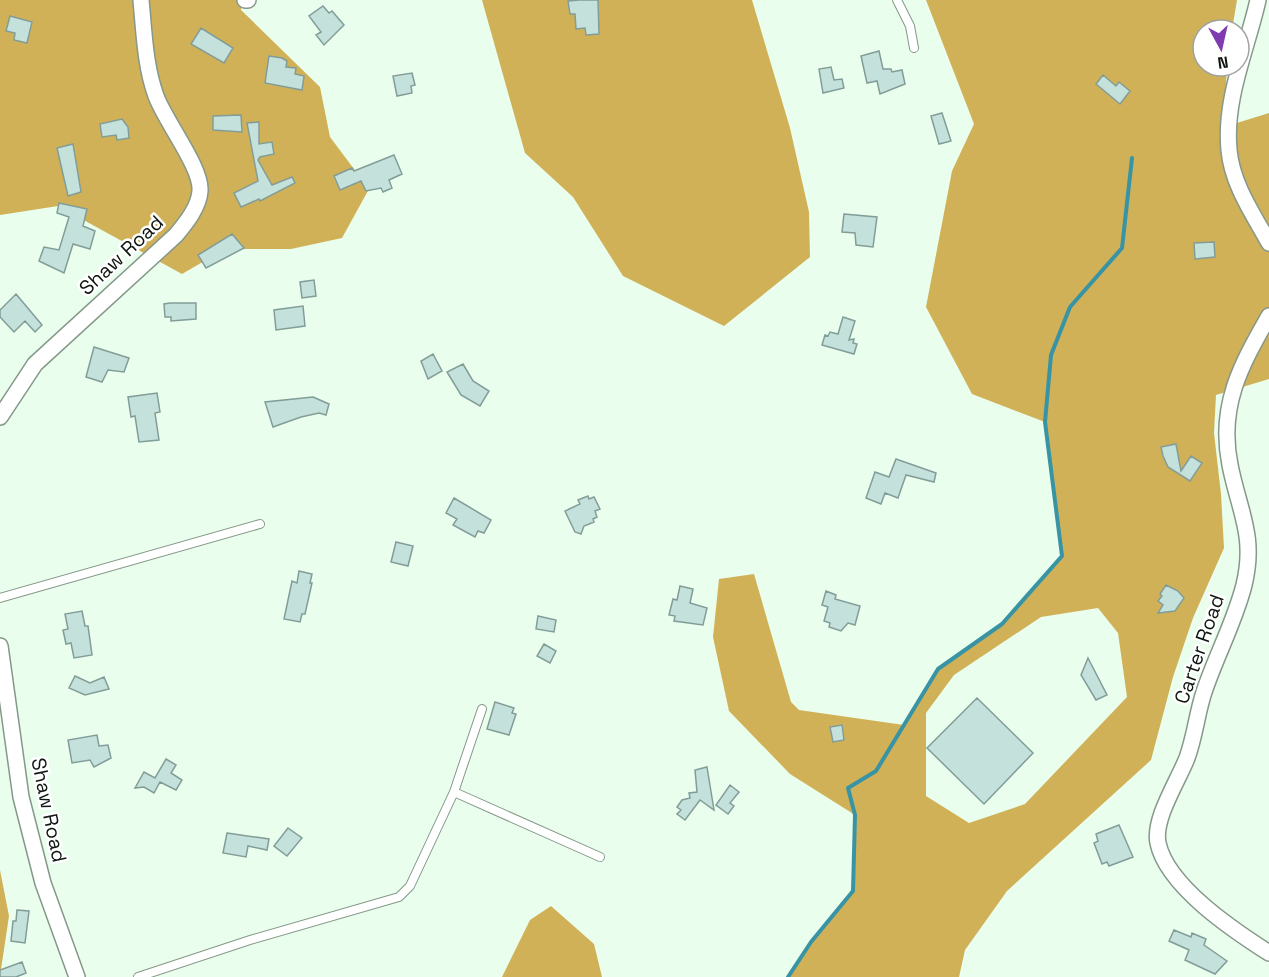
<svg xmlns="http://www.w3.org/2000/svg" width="1269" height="977" viewBox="0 0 1269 977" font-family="'Space Grotesk',sans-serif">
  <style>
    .forest { fill: #d1b157; fill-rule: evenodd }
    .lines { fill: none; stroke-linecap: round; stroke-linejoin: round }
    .stream { stroke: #3894a4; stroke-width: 4 }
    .building { fill: #c5e1dc; stroke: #829d98; stroke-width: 1.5 }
    .service-casing { stroke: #859889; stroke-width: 10 }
    .minor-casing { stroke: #859889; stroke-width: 18 }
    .service { stroke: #fff; stroke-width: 8 }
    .minor { stroke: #fff; stroke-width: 15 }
    .labels { text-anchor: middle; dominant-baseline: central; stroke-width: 5; stroke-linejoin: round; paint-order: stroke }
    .street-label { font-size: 20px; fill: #0e1610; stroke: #fff }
  </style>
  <rect width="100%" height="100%" fill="#e9feed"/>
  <path class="forest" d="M 0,0 L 242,0 L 241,10 L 320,87 L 330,137 L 369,189 L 342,238 L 291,249 L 225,249 L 182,274 L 58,206 L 0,215 Z
    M 482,0 L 752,0 L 790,128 L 809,212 L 810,257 L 724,326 L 623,276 L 573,197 L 525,153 Z
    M 926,0 L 1237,0 L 1232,30 L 1203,30 L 1203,66 L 1227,66 L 1224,127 L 1269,113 L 1269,379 L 1216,395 L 1214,433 L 1221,494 L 1224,548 L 1193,618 L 1173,677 L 1151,760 L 1007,891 L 965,950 L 959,977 L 788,977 L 811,942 L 853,891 L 855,815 L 790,774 L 729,711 L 713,637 L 719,579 L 754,574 L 791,702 L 799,710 L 904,725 L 938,669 L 1002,624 L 1062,556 L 1045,422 L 972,394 L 926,307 L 952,171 L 974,124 ZM 1098,608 L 1118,633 L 1127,697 L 1025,804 L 969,823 L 926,796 L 926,713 L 954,675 L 1041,617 Z
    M 0,870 L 9,916 L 0,976 Z
    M 551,906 L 594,944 L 602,977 L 502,977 L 530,920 Z"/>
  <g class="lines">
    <path class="stream" d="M 788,977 L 811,942 L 853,891 L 855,815 L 848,788 L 876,771 L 938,669 L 1002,624 L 1062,556 L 1045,422 L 1051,355 L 1070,307 L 1122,248 L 1132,158"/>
  </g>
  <path class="building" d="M 579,0 L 598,0 L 599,34 L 586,35 L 585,28 L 576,29 L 575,14 L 570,14 L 568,1 Z
    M 323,6 L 329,13 L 332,11 L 344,25 L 324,45 L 316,35 L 321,32 L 309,16 Z
    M 10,16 L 32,22 L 27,43 L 14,40 L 15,33 L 6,31 Z
    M 201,28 L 233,48 L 224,63 L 191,44 Z
    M 879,51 L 883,69 L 891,69 L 892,72 L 902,70 L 905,84 L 880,94 L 877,81 L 867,83 L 861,56 Z
    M 269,56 L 282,58 L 287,61 L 286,67 L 296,68 L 295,74 L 304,76 L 302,90 L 265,83 Z
    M 831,67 L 834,80 L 842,79 L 844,88 L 823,93 L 819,69 Z
    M 412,73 L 415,85 L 411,86 L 412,93 L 397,96 L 393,76 Z
    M 1103,75 L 1116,86 L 1119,82 L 1130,91 L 1120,104 L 1096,84 Z
    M 942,113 L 951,141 L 939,144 L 931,116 Z
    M 241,115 L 242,132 L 213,130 L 213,116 Z
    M 122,119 L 128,127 L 129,138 L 117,140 L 116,135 L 102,137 L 100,124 Z
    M 259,122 L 259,144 L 272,142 L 274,154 L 260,157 L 258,160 L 272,185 L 292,177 L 295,183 L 260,201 L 259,199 L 241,207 L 234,193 L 258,181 L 247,123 Z
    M 73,144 L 81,192 L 68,196 L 57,148 Z
    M 394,155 L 402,174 L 389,180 L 392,188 L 383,192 L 381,188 L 366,191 L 361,181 L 340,190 L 334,176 L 352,168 L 354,171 Z
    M 59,203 L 87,209 L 83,226 L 95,231 L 90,249 L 73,244 L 64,273 L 39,261 L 44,247 L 59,250 L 69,217 L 57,213 Z
    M 844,214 L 877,217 L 873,247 L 856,245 L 855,233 L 842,232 Z
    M 232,234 L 244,248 L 206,268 L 198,255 Z
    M 1214,242 L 1215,257 L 1195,259 L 1194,243 Z
    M 314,280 L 316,296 L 302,298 L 300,282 Z
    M 16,294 L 42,325 L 35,332 L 25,321 L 14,332 L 0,317 L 0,310 Z
    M 170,303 L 196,303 L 196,319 L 171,321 L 171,317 L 165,317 L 164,304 Z
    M 303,306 L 305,326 L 276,330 L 274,310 Z
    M 843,317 L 855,321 L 849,340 L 854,339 L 853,343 L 857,344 L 854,354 L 822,345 L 825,335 L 828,336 L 830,332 L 838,334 Z
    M 94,347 L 129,358 L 124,372 L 108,370 L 102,382 L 86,377 Z
    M 433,354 L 442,371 L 428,379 L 421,361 Z
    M 463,364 L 473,381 L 489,391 L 480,406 L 461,395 L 447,372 Z
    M 157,393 L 160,412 L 155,413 L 159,440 L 139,442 L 135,416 L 131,417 L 128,397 Z
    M 313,397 L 329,404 L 326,415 L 319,413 L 301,417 L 273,427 L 265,402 Z
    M 1176,444 L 1181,471 L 1191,456 L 1202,463 L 1190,481 L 1168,467 L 1163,456 L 1161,447 Z
    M 896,459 L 936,473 L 934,482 L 906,475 L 898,498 L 885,493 L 881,504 L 866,498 L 875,472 L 889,477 Z
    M 588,496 L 589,499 L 594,497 L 600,509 L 595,511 L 597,517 L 593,519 L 594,522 L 584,526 L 581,534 L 575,532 L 565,511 L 580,504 L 578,500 Z
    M 454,498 L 491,520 L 484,533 L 478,531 L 475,537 L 453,525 L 457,519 L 446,513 Z
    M 396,542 L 413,546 L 408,566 L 391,562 Z
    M 299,571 L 312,574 L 310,583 L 312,583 L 305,614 L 302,614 L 300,622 L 284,619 L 292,581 L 297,583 Z
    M 1166,585 L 1178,591 L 1184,598 L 1175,611 L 1158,613 L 1163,605 L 1158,601 L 1162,596 L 1160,594 Z
    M 680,586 L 693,589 L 690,603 L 707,608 L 703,625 L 674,621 L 675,616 L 669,615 L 673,599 L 677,600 Z
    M 826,591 L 836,595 L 835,599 L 860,606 L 855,625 L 848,623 L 841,631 L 829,627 L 830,623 L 824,621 L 828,607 L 822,605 Z
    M 82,611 L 85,626 L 88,626 L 92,655 L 74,658 L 71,643 L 66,644 L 63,630 L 68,629 L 65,614 Z
    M 538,616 L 556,620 L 554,632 L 536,629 Z
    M 544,644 L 556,651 L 550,663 L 537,656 Z
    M 1088,658 L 1107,695 L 1096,700 L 1081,675 Z
    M 75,676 L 90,683 L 104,677 L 109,689 L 85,695 L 69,688 Z
    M 977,698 L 1033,753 L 984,804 L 927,748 Z
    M 495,702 L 514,708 L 512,713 L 516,714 L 509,735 L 487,729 Z
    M 842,725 L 844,740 L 833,742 L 830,727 Z
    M 97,735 L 99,746 L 108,745 L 111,758 L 94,767 L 90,760 L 72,763 L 68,740 Z
    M 166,759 L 176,765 L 171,773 L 182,780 L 176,790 L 160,782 L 154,793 L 144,787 L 135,788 L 144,772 L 155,778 Z
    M 707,767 L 714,810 L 700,800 L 685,820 L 677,814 L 681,810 L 677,807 L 682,800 L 690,798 L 689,793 L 697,792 L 695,770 Z
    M 730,785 L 739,792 L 730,803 L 734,806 L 728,814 L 716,805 Z
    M 1119,825 L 1133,857 L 1109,866 L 1107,862 L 1102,864 L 1094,843 L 1098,841 L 1096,834 Z
    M 288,828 L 302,838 L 287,856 L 274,846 Z
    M 227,833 L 269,839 L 267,850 L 248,846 L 246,857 L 223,853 Z
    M 17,910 L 29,911 L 25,943 L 11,941 L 13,921 L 16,921 Z
    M 1174,930 L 1191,937 L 1192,933 L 1206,939 L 1204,945 L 1227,961 L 1215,974 L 1185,960 L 1189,950 L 1169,941 Z
    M 22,962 L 26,973 L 16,977 L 0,977 L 0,970 Z"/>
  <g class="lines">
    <defs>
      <path id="service" d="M 897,0 L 910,26 L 914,48
        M 0,598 L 260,524
        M 454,792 L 600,857
        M 138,977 L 250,940 L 399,897 L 410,886 L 454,792 L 482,709"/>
      <path id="minor" d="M 245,0 L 248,0
        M 1258,0 C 1247,49 1224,99 1229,150 C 1232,184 1253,214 1269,243
        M 1269,316 C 1241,365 1218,406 1230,465 C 1239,511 1256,536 1244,585 C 1235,621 1216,656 1204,692 C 1197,713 1195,736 1187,758 C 1178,781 1153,819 1158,843 C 1167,886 1233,930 1269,953
        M 0,417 L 35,364 L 176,235 C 186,223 199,207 200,191 C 202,168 165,121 156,96 C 145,66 144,31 141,0
        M 0,646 L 21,797 L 43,883 L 77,977"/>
    </defs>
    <use href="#service" class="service-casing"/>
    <use href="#minor" class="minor-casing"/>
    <use href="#service" class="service"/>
    <use href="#minor" class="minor"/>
  </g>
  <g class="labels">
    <g class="street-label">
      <text transform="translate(121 255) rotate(-43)">Shaw Road</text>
      <text transform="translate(1199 649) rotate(-71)">Carter Road</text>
      <text transform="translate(49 810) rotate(78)">Shaw Road</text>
    </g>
  </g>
  <g transform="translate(1221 48) rotate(172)"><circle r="28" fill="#ffffff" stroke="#9fa29f" stroke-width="1.5"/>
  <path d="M0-4.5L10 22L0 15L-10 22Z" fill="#7f3cb0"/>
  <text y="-9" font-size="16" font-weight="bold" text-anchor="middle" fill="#0e1610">N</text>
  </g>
</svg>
